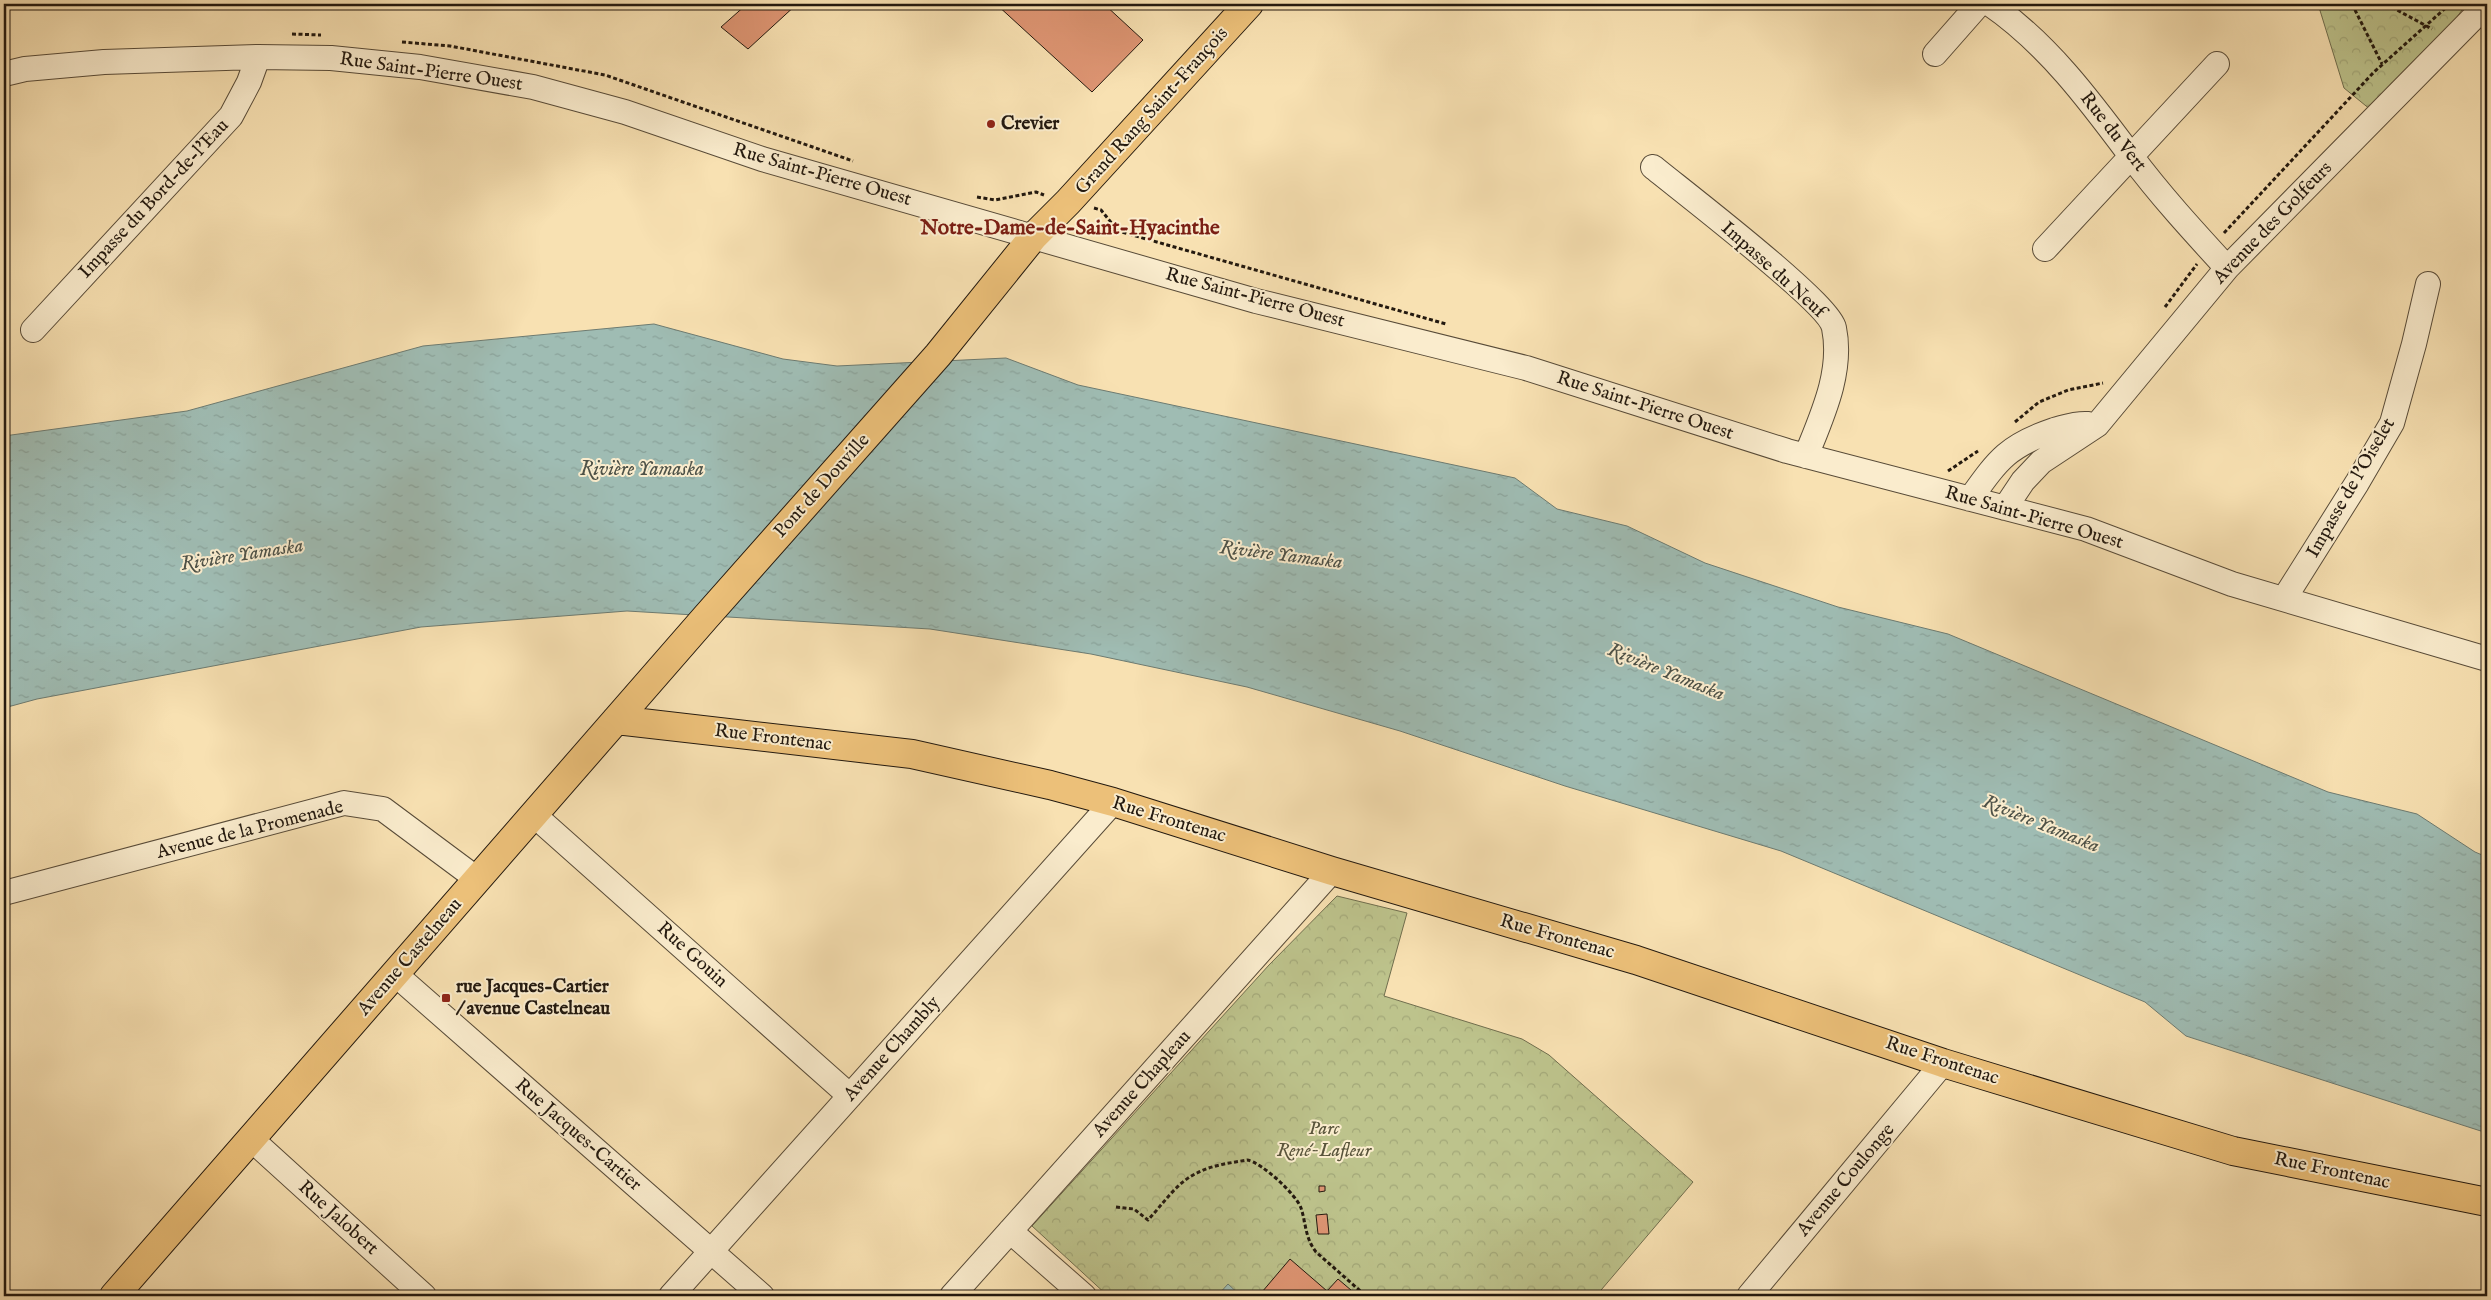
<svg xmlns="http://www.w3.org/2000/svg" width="2491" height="1300" viewBox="0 0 2491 1300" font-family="'IM FELL English',serif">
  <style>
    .park { fill: url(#park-crowns); stroke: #706e4e }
    .water { fill: url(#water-ripples); stroke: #6d7b71 }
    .building { fill: #de9573; stroke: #23190f }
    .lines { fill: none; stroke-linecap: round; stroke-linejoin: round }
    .minor-casing { stroke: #584b38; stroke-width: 26 }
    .major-casing { stroke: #23190f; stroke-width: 30 }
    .path { stroke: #23190f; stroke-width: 3; stroke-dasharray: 4 2.5; stroke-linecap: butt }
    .minor { stroke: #faeccd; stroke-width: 24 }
    .major { stroke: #ecc079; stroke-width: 28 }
    .poi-dot { fill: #8f2418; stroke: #faeccd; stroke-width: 2 }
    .labels { text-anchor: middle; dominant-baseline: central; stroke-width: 4; stroke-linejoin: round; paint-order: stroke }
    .street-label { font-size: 19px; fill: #23190f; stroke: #faeccd }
    .poi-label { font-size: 19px; font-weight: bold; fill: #23190f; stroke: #faeccd; text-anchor: start }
    .park-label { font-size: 19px; font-style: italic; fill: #59543b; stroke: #faeccd }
    .water-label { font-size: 20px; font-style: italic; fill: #4e5248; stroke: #faeccd }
    .quarter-label { font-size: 21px; font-weight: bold; fill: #7a1f14; stroke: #faeccd }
  </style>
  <defs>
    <pattern id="park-crowns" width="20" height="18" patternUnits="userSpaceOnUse" patternTransform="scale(1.25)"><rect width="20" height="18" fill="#bdc38c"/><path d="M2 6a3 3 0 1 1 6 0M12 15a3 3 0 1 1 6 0" fill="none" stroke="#a2a778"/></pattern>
    <pattern id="water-ripples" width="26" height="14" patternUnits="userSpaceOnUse" patternTransform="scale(1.25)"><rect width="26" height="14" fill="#9fbcb3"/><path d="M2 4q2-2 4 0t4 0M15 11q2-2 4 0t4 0" fill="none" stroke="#89a199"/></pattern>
  </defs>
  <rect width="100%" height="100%" fill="#f8e1b2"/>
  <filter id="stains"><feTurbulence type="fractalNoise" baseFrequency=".004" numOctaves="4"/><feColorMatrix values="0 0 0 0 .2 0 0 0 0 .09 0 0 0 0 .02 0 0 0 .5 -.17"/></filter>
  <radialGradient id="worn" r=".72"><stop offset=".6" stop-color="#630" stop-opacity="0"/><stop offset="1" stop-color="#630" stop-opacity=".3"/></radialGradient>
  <path class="park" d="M 2318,4 L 2466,4 L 2449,29 L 2371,110 L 2344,88 Z
    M 1337,896 L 1407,913 L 1384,996 L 1522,1039 L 1549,1055 L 1693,1182 L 1596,1296 L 1108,1296 L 1032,1226 L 1269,965 Z"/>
  <path class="water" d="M 654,324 L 783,359 L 837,366 L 1006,358 L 1078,385 L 1515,478 L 1557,509 L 1627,526 L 1705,563 L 1838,607 L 1948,634 L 2328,792 L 2417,814 L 2475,852 L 2487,857 L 2487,1133 L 2186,1036 L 2145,1002 L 1781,851 L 1565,786 L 1400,731 L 1247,687 L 1091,654 L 930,629 L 627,611 L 421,627 L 37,699 L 4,708 L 4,436 L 187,411 L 423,346 Z
    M 1228,1284 L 1241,1296 L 1217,1296 Z"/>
  <path class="building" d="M 747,4 L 797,4 L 748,49 L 721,27 Z
    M 996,4 L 1104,4 L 1143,40 L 1092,92 Z
    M 1319,1186 L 1325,1186 L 1325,1191 L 1319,1192 Z
    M 1327,1214 L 1329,1234 L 1318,1234 L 1316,1215 Z
    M 1290,1259 L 1327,1291 L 1338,1279 L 1358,1296 L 1267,1296 L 1262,1292 Z"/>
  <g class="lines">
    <defs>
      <path id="minor" d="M 1990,4 C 2047,43 2090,101 2131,156 C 2160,195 2194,232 2227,268
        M 1935,54 L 1979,4
        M 4,74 L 25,69 L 104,62 L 258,57 L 331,58 L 420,67 L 533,87 L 625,112 L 762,159 L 1256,301 L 1526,368 L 1787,451 L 2086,529 L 2232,584 L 2487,659
        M 1653,167 C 1681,190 1829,303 1834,328 C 1843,372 1822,416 1806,456
        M 2045,249 L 2217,64
        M 33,330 L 231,116 L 249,82 L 258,57
        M 1970,499 C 1998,460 2007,446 2054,430 C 2066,427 2075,423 2088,424
        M 2005,508 L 2023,481 L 2041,462 L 2097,425 L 2227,268 L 2487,4
        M 2284,599 L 2357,483 L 2392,423 L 2414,344 L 2428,284
        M 534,815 L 850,1096
        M 4,893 L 344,803 L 383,809 L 477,879
        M 395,974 L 762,1296
        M 251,1139 L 424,1296
        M 1010,1231 L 1084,1296
        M 671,1296 L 1113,802
        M 952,1296 L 1332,871
        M 1749,1296 L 1943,1063"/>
      <path id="major" d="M 616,720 L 912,754 L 1050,785 L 1113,802 L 1332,871 L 1636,960 L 1943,1063 L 2233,1151 L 2487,1202
        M 114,1296 L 705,618 L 938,355 L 1034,236 L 1068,202 L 1249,4"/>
    </defs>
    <use href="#minor" class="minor-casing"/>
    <use href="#major" class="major-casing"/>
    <path class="path" d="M 2352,4 L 2382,64
      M 2386,4 L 2432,29
      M 292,34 L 321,35
      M 402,42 L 450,46 L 605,75 L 853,161
      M 977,197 L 995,200 L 1036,192 L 1044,195
      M 1094,208 L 1101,210 L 1118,231 L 1446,324
      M 2224,233 L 2374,72 L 2450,4
      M 2165,307 L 2197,264
      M 2015,422 L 2039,402 L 2068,390 L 2103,383
      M 1948,471 L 1978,451
      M 1116,1207 L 1134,1209 L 1148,1220 C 1163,1204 1177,1182 1197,1173 C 1212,1165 1230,1163 1247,1160 C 1261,1162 1296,1194 1301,1208 C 1306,1223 1305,1238 1316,1252 L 1366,1296"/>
    <use href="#minor" class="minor"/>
    <use href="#major" class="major"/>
  </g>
  <g class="poi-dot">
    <circle cx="991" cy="124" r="5"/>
    <rect x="441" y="993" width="10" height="10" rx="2.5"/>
  </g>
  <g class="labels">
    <g class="street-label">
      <text transform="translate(431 72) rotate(8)">Rue Saint-Pierre Ouest</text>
      <text transform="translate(1152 111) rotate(-48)">Grand Rang Saint-François</text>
      <text transform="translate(2113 132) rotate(52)">Rue du Vert</text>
      <text transform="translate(822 175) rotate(16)">Rue Saint-Pierre Ouest</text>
      <text transform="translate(154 199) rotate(-47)">Impasse du Bord-de-l'Eau</text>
      <text transform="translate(2273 223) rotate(-46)">Avenue des Golfeurs</text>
      <text transform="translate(1773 270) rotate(42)">Impasse du Neuf</text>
      <text transform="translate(1255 298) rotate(15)">Rue Saint-Pierre Ouest</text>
      <text transform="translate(1645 406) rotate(18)">Rue Saint-Pierre Ouest</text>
      <text transform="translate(822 486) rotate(-48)">Pont de Douville</text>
      <text transform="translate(2351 488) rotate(-60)">Impasse de l'Oiselet</text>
      <text transform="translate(2034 518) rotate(16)">Rue Saint-Pierre Ouest</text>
      <text transform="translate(773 738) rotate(7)">Rue Frontenac</text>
      <text transform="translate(1169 820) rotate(17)">Rue Frontenac</text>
      <text transform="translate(250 830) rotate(-14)">Avenue de la Promenade</text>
      <text transform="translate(1557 937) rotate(16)">Rue Frontenac</text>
      <text transform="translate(692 955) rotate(42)">Rue Gouin</text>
      <text transform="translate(410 957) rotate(-49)">Avenue Castelneau</text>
      <text transform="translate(892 1049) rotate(-48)">Avenue Chambly</text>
      <text transform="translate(1942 1061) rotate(18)">Rue Frontenac</text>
      <text transform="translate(1142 1084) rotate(-48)">Avenue Chapleau</text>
      <text transform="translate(578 1135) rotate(41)">Rue Jacques-Cartier</text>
      <text transform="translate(2332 1171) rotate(12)">Rue Frontenac</text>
      <text transform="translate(1846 1180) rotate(-50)">Avenue Coulonge</text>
      <text transform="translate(338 1218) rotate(42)">Rue Jalobert</text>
    </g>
    <g class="poi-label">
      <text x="1001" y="124">Crevier</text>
      <text x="456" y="987">rue Jacques-Cartier<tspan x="456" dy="22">/ avenue Castelneau</tspan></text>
    </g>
    <g class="park-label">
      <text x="1324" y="1129">Parc<tspan x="1324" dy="22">René-Lafleur</tspan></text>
    </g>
    <g class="water-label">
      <text x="642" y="469">Rivière Yamaska</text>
      <text transform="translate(242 555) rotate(-9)">Rivière Yamaska</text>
      <text transform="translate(1281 555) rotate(7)">Rivière Yamaska</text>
      <text transform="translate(1666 672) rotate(22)">Rivière Yamaska</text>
      <text transform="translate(2041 824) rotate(22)">Rivière Yamaska</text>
    </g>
    <g class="quarter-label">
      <text x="1070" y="228">Notre-Dame-de-Saint-Hyacinthe</text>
    </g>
  </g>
  <rect width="2491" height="1300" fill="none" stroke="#f8e1b2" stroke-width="20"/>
  <rect x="5" y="5" width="2481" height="1290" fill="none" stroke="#23190f" stroke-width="2.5"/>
  <rect x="10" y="10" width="2471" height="1280" fill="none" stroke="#23190f"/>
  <rect width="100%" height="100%" filter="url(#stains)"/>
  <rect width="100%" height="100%" fill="url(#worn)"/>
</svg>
